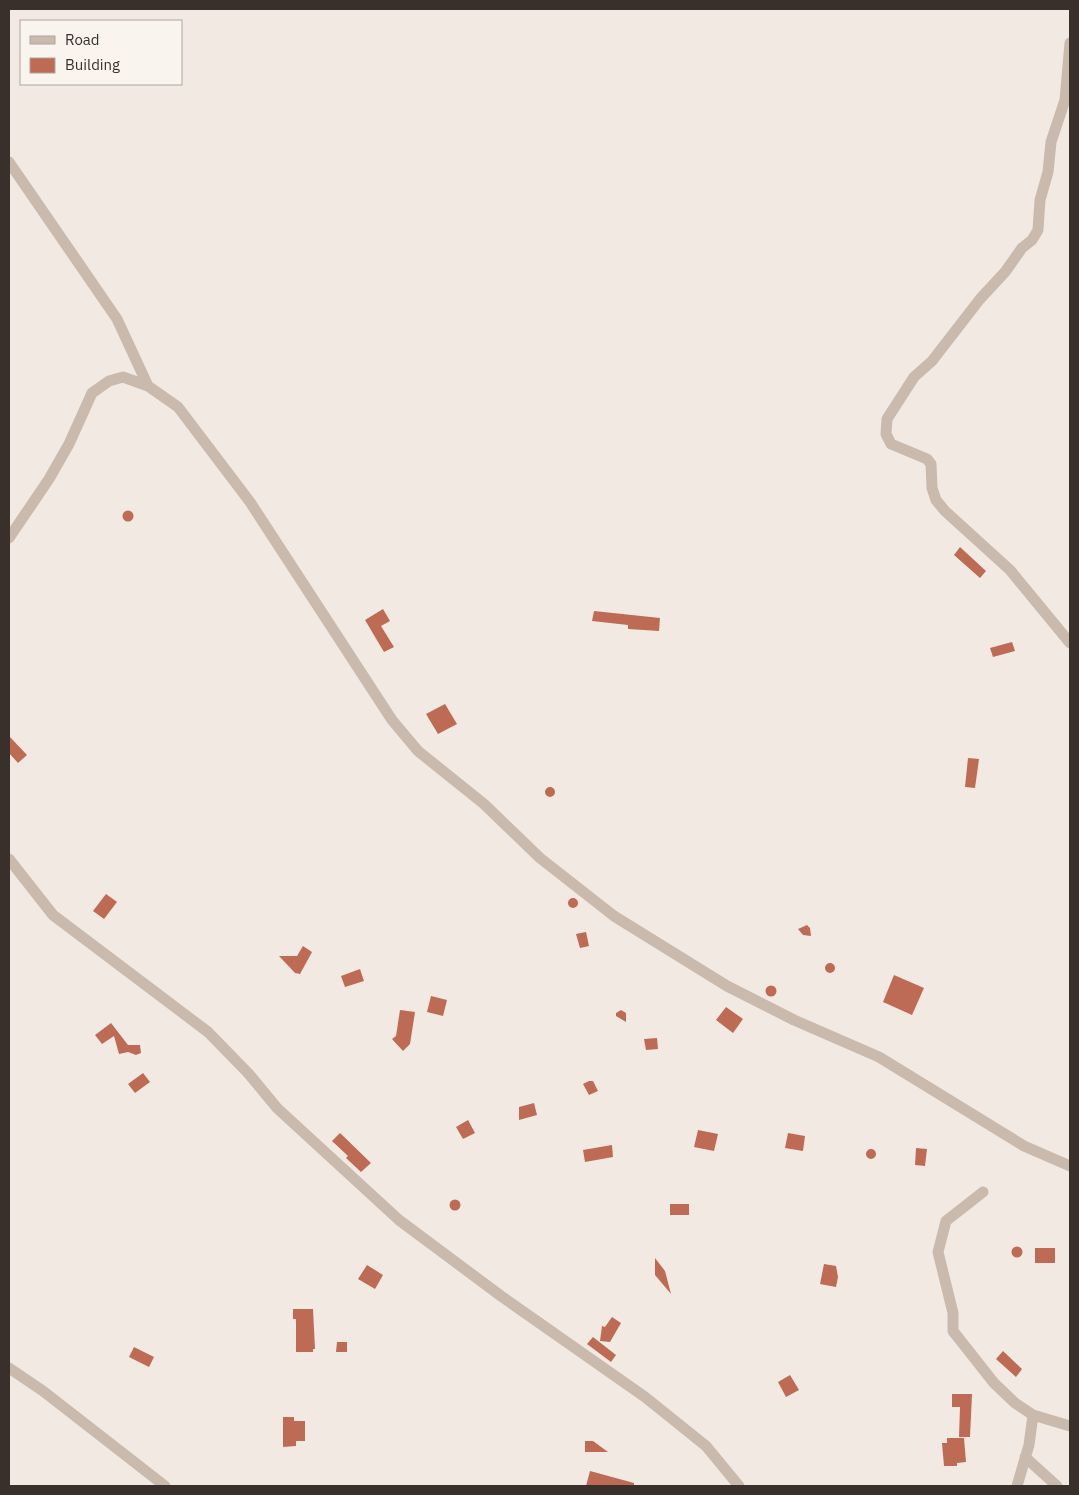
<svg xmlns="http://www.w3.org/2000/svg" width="1079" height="1495" viewBox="0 0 1079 1495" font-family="'IBM Plex Sans',sans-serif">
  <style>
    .building { fill: #bd6b55 }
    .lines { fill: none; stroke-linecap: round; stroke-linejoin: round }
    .street { stroke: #cabaae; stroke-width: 11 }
  </style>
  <rect width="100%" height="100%" fill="#f2eae2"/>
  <path class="building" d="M122.5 516a5.5 5.5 0 1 1 11 0a5.5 5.5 0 1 1-11 0Z
    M 960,547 L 986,571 L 980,578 L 954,555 Z
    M 383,609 L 390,621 L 381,626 L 394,647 L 384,652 L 365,620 Z
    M 594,611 L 660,618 L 659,631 L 628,629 L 628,625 L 592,621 Z
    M 1012,642 L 1015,651 L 993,657 L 990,648 Z
    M 445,704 L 457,724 L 438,734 L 426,714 Z
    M 9,736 L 27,755 L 18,763 L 9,753 Z
    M 968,758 L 979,759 L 975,788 L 965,787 Z
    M545 792a5 5 0 1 1 10 0a5 5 0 1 1-10 0Z
    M 106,894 L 117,902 L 104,919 L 93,911 Z
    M568 903a5 5 0 1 1 10 0a5 5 0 1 1-10 0Z
    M 807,925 L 810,928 L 811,936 L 803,935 L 798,929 Z
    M 586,932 L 589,946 L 580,948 L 576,934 Z
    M 303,946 L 312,952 L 300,974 L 295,973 L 279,956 L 297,956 Z
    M825 968a5 5 0 1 1 10 0a5 5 0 1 1-10 0Z
    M 360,969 L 364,981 L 345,987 L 341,976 Z
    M 894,975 L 924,988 L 912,1015 L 883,1002 Z
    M765.5 991a5.5 5.5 0 1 1 11 0a5.5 5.5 0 1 1-11 0Z
    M 431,996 L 447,1000 L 443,1016 L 427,1012 Z
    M 726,1007 L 743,1019 L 733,1033 L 716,1020 Z
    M 400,1010 L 415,1012 L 410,1044 L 403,1051 L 392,1039 L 396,1036 Z
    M 621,1010 L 626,1013 L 626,1022 L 616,1016 L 616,1013 Z
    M 111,1023 L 128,1045 L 140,1045 L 141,1053 L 136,1055 L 128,1052 L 119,1054 L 114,1036 L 102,1044 L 95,1035 Z
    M 657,1038 L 658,1049 L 646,1050 L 644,1039 Z
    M 143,1073 L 150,1082 L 135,1093 L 128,1084 Z
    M 589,1081 L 593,1081 L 598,1091 L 589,1095 L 583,1084 Z
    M 534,1103 L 537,1115 L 519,1120 L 519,1107 Z
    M 468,1120 L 475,1133 L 463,1139 L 456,1127 Z
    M 698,1130 L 718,1134 L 714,1151 L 694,1147 Z
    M 340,1133 L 371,1163 L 361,1172 L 346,1158 L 348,1156 L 332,1141 Z
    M 788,1133 L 805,1136 L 803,1151 L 785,1148 Z
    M 612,1145 L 613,1157 L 585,1162 L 583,1150 Z
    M 916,1148 L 927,1149 L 925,1166 L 915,1165 Z
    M866 1154a5 5 0 1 1 10 0a5 5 0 1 1-10 0Z
    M449.5 1205a5.5 5.5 0 1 1 11 0a5.5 5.5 0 1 1-11 0Z
    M 670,1204 L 689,1204 L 689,1215 L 670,1215 Z
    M1011.5 1252a5.5 5.5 0 1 1 11 0a5.5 5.5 0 1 1-11 0Z
    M 1035,1248 L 1055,1248 L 1055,1263 L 1035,1263 Z
    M 655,1258 L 665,1271 L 671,1294 L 655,1275 Z
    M 824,1264 L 836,1266 L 838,1277 L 836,1287 L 820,1284 Z
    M 367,1265 L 383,1275 L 375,1289 L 358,1279 Z
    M 293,1309 L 313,1309 L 315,1349 L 313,1349 L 313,1352 L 296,1352 L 296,1319 L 293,1319 Z
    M 612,1317 L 621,1323 L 610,1342 L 600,1341 L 602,1326 L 605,1327 Z
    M 593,1337 L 616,1355 L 611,1362 L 587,1344 Z
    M 337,1342 L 347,1342 L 347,1352 L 336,1352 Z
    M 134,1347 L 154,1357 L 149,1367 L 129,1357 Z
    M 1003,1351 L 1022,1369 L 1016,1377 L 996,1359 Z
    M 790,1375 L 799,1390 L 786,1397 L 778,1382 Z
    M 952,1394 L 972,1394 L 970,1437 L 959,1437 L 960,1407 L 952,1407 Z
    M 283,1417 L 294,1417 L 294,1421 L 305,1421 L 305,1441 L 296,1441 L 296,1446 L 283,1447 Z
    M 947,1438 L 964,1438 L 966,1462 L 957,1463 L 957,1466 L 944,1466 L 942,1443 L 947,1443 Z
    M 585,1441 L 593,1441 L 608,1452 L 585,1452 Z
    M 590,1471 L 634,1483 L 634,1486 L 586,1486 Z"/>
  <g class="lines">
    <path class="street" d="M 1070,43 L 1065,100 L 1051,142 L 1048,172 L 1040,200 L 1038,230 L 1032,240 L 1022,248 L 1005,272 L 980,299 L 932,361 L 914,377 L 887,419 L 886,434 L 891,444 L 927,459 L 931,464 L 932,488 L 936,500 L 945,511 L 1010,570 L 1070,643
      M 9,162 L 117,319 L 148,386
      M 9,538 L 49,479 L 69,444 L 92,393 L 109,381 L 123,377 L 148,386 L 178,407 L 250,502 L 392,720 L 418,751 L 484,804 L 540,858 L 614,916 L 727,986 L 794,1020 L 879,1057 L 1024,1146 L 1070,1166
      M 9,859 L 53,915 L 208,1032 L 248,1073 L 277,1108 L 399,1220 L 501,1296 L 645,1397 L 706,1446 L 739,1486
      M 983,1192 L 946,1221 L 938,1252 L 953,1313 L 953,1331 L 994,1383 L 1015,1403 L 1033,1415 L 1029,1445 L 1017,1486
      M 9,1368 L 43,1391 L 165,1486
      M 1033,1415 L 1070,1426
      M 1025,1457 L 1057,1486"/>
  </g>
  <rect width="1079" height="1495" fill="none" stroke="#39302c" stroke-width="20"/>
  <rect x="20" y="20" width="162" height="65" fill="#faf4ee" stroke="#ada6a0"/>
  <rect x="30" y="36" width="25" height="8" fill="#cabaae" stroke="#ada6a0"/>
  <text x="65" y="45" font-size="15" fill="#39302c">Road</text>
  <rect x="30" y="58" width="25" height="15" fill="#bd6b55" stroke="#ada6a0"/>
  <text x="65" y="70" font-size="15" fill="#39302c">Building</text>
</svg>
